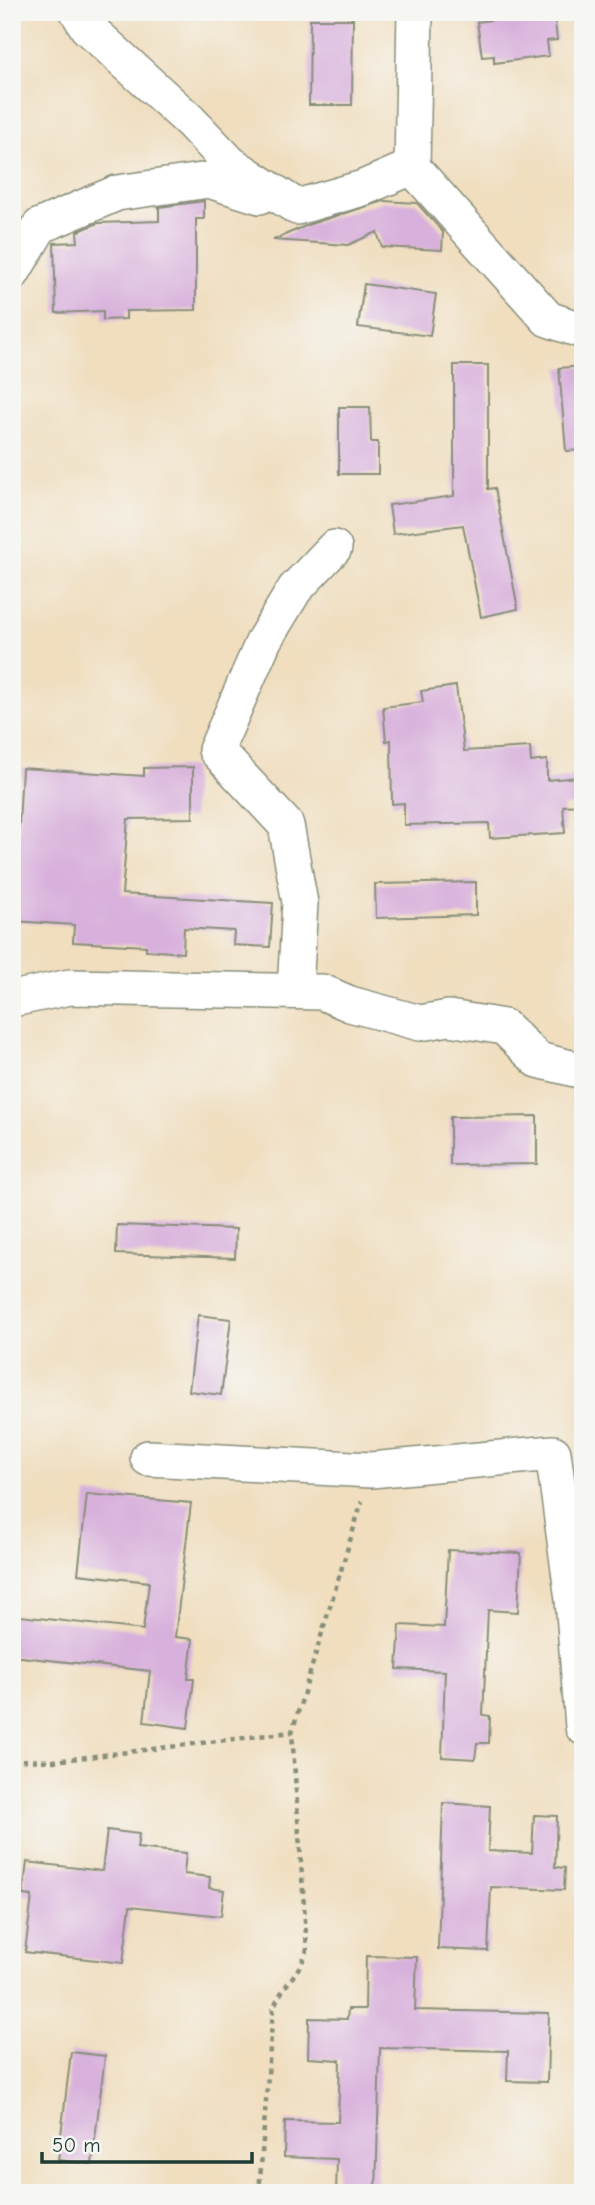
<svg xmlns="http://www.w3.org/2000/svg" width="595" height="2205" viewBox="0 0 595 2205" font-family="'Comic Neue',sans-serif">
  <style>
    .building { fill: #d8b0dc }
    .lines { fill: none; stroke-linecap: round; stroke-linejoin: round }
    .minor-casing { stroke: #888e7a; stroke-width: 38 }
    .path { stroke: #888e7a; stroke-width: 4.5; stroke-dasharray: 5 5; stroke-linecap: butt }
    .minor { stroke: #fff; stroke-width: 35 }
  </style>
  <rect width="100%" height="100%" fill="#f6f6f2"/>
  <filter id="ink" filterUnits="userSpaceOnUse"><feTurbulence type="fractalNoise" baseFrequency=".0143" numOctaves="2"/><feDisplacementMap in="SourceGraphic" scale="14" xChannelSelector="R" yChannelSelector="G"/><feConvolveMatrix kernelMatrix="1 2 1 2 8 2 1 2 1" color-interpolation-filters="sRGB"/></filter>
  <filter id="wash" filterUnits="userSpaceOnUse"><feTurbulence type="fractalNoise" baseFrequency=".00686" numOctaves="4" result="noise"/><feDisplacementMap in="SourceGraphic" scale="28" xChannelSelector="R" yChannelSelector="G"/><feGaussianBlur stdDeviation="1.57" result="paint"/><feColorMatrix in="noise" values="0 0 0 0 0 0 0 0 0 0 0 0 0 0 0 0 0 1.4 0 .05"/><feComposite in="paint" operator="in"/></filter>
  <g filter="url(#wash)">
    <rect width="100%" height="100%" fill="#f0debf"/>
    <g id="blocks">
      <path class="building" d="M 490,12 L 554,12 L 557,40 L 547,41 L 549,56 L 494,63 L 494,56 L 482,57 L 477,22 L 491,20 Z
        M 310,19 L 353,19 L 352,105 L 309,105 Z
        M 204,201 L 204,219 L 196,219 L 196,310 L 126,311 L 126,319 L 103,320 L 103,311 L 56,313 L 54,243 L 78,242 L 77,232 L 98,223 L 159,221 L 159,207 Z
        M 384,201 L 417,203 L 443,232 L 442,250 L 382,247 L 377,232 L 348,245 L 273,240 L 310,224 Z
        M 364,284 L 436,294 L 430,336 L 358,327 Z
        M 454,365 L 488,365 L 488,489 L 495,488 L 518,609 L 481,617 L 463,525 L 393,534 L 389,505 L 454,496 Z
        M 583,366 L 583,450 L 566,451 L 559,368 Z
        M 339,407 L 370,407 L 371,442 L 378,442 L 378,474 L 339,474 Z
        M 456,686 L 464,751 L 530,747 L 531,762 L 547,760 L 547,780 L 579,777 L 580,805 L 563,806 L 565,833 L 490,838 L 489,823 L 404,825 L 404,803 L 392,804 L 391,740 L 386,741 L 383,707 L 423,702 L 421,691 Z
        M 193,767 L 193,818 L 128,819 L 122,894 L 273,903 L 270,947 L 233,945 L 234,931 L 184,928 L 183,953 L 146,950 L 146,946 L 73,942 L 74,925 L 14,921 L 22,768 L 144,776 L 144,768 Z
        M 476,882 L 476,915 L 376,918 L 375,884 Z
        M 537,1116 L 537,1164 L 450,1165 L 450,1117 Z
        M 117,1225 L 236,1229 L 235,1258 L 116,1254 Z
        M 198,1315 L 231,1319 L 221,1395 L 189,1391 Z
        M 87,1494 L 191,1503 L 175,1637 L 193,1639 L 188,1679 L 194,1679 L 188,1728 L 144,1722 L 150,1671 L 12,1656 L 12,1615 L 143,1630 L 149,1582 L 78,1574 Z
        M 448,1550 L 521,1553 L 518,1612 L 488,1610 L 483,1715 L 490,1716 L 489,1743 L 477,1743 L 475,1759 L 442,1757 L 445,1671 L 397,1669 L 400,1625 L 444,1627 Z
        M 443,1803 L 490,1806 L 488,1851 L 532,1853 L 534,1815 L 557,1816 L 555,1867 L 565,1868 L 564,1890 L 491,1887 L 488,1951 L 438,1949 Z
        M 107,1830 L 139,1834 L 137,1848 L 186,1853 L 184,1874 L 210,1877 L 209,1888 L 224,1890 L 221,1916 L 130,1906 L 123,1963 L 25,1952 L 32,1896 L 23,1895 L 27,1862 L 102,1871 Z
        M 366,1956 L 417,1957 L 415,2010 L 549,2013 L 547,2082 L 507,2081 L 508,2051 L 380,2048 L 376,2193 L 336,2193 L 337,2159 L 284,2157 L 285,2121 L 338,2122 L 340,2060 L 308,2058 L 309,2018 L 347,2019 L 348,2009 L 365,2009 Z
        M 71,2052 L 105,2056 L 92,2164 L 58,2160 Z"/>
    </g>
  </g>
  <g filter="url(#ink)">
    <use href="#blocks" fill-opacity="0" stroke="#888e7a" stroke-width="2"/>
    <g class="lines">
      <defs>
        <path id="minor" d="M 78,12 L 87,27 L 190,121 L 231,164 L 297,207 L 363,188 L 412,167 L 548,319 L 583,331
          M 412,167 L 415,12
          M 12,273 L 40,226 L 117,193 L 209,180 L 260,196
          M 295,990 L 300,903 L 286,825 L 216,750 L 264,640 L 295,589 L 334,548
          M 12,999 L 70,987 L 322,992 L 350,1004 L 420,1023 L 449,1018 L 504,1027 L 538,1060 L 583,1071
          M 148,1458 L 371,1470 L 553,1453 L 573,1599 L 583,1727"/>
      </defs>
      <use href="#minor" class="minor-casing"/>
      <path class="path" d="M 12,1760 L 54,1761 L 292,1732
        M 259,2193 L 273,2009 C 281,1987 302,1971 307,1949 L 292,1732 L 362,1501"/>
      <use href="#minor" class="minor"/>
    </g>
  </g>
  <rect width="595" height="2205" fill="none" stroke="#f6f6f2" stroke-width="42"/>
  <path d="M42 2152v10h210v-10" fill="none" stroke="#1f3d34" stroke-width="3.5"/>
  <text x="52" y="2152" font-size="21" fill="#1f3d34" stroke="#f6f6f2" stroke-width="5" paint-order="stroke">50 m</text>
</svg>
